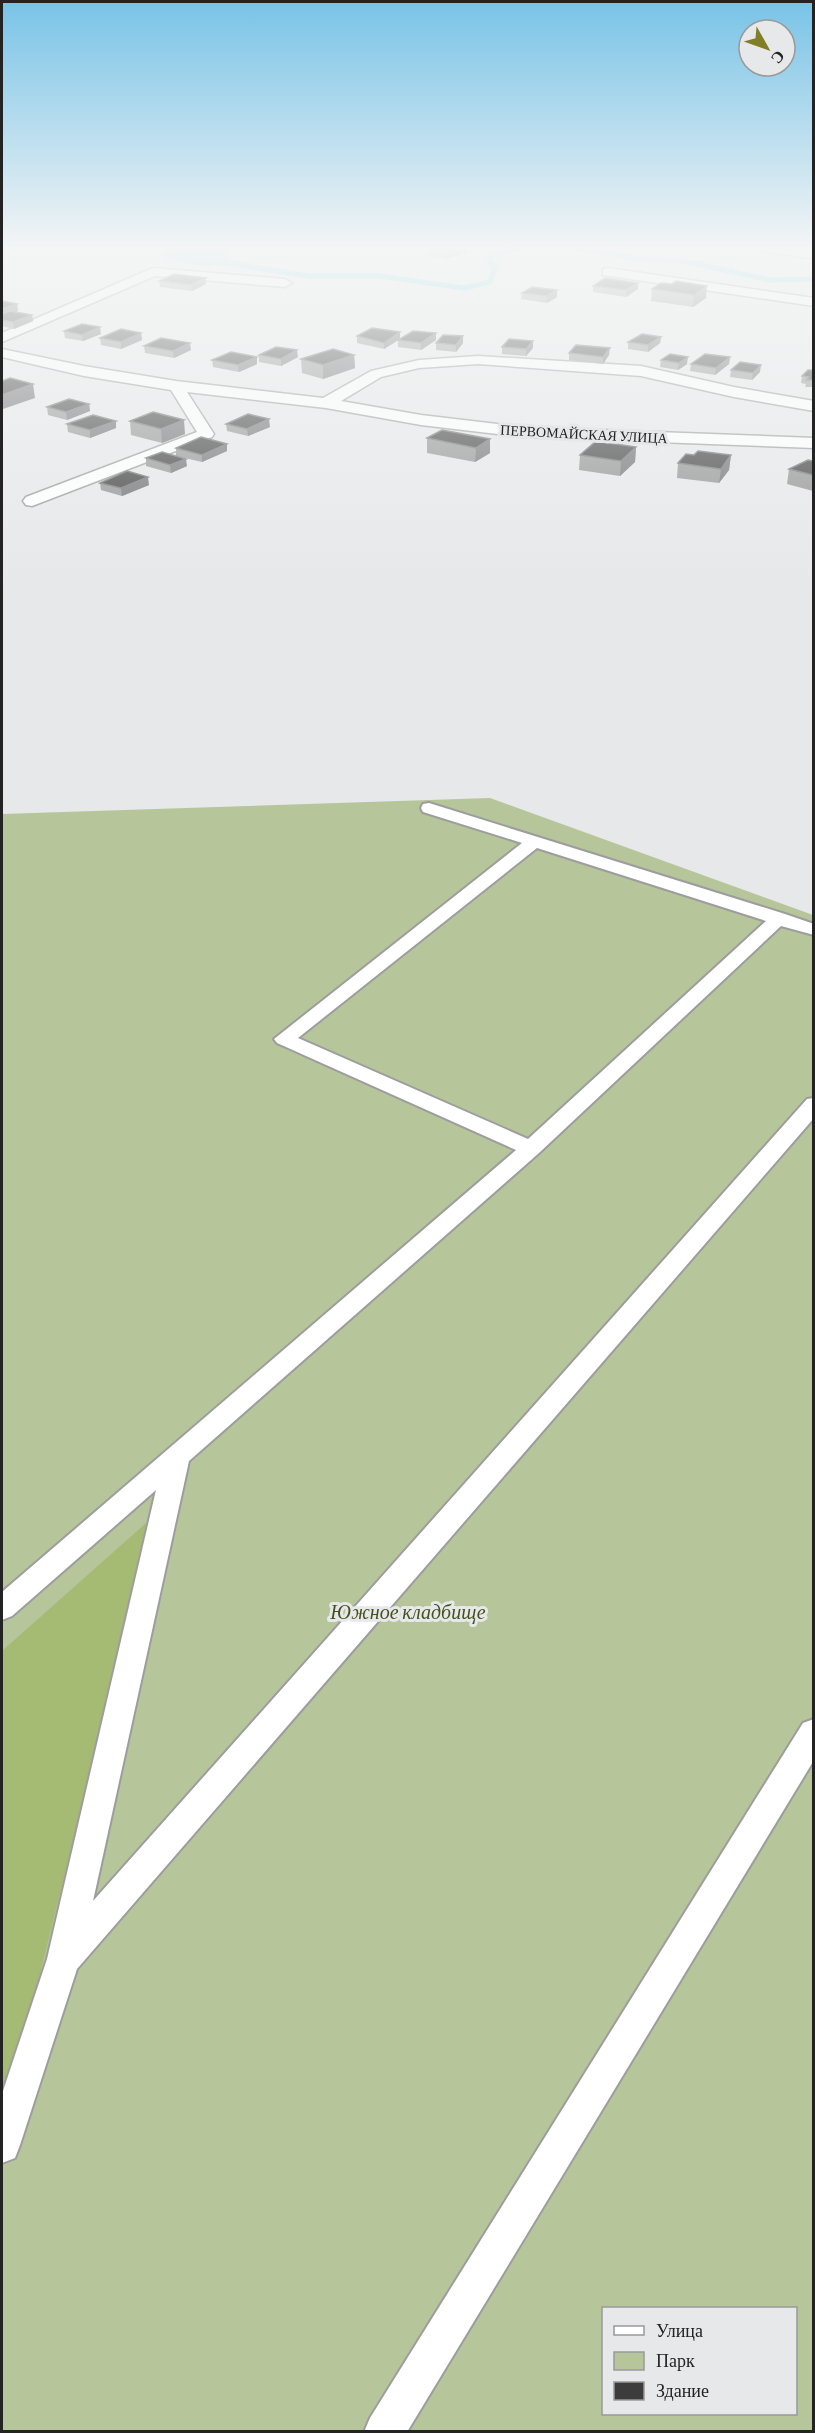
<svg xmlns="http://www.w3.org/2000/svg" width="815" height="2433" viewBox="0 0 815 2433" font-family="'Crimson Pro',serif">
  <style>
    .green { fill: #b7c59a; fill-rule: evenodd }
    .forest { fill: #a5ba72 }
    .water { fill: #71dae6 }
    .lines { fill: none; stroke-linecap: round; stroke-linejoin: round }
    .stream { stroke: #71dae6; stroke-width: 5 }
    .service-casing { stroke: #9d9d9e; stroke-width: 4 }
    .minor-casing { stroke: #9d9d9e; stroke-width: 3 }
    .service { fill: #fff; fill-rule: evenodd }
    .minor { fill: #fff; fill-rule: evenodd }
    .wall { fill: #929293 }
    .shaded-wall { fill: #6f7071 }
    .building { fill: #3c3c3d; stroke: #6f7071; stroke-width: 1.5 }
    .labels { text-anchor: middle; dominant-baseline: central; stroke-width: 6; stroke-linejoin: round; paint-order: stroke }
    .far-street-label { font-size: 14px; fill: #232324; stroke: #e7e8e9 }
    .near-park-label { font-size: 20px; font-style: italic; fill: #45521e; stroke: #e7e8e9 }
  </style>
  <rect width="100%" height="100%" fill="#e7e8e9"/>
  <path class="green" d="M 490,798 L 813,915 L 813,2431 L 2,2431 L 2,814 ZM 604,2308 L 796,2308 L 796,2414 L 604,2414 Z"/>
  <path class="forest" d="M 154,1516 L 2,2126 L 2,1651 Z"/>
  <path class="water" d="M 167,248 L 236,248 L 228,254 L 232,260 C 220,270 179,263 164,258 Z"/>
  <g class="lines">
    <path class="stream" d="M 572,248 L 641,259 L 683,261 L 770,280 L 814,279
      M 213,261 L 308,276 L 379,276 L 464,288 L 490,282 L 495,268 L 487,257 L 522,248"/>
    <defs>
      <path id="service" d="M 758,248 L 814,252 L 814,258 L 762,251 Z
        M 429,803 L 785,914 L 814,924 L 814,935 L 781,926 L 539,1153 L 189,1461 L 93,1901 L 807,1099 L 814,1098 L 814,1118 L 77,1969 L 20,2145 L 15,2158 L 2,2163 L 2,2094 L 47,1959 L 156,1490 L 12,1616 L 2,1620 L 2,1592 L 516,1150 L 277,1043 L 274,1039 L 522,843 L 423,812 L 421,808 L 423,804 ZM 537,848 L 766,921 L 528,1139 L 298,1038 Z
        M 814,1719 L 814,1760 L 407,2432 L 364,2432 L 370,2418 L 803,1723 Z"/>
      <path id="minor" d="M 153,268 L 285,279 L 292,283 L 285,287 L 155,276 L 2,342 L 2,333 Z
        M 608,268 L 814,298 L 814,306 L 603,275 L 603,269 Z
        M 2,349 L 84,366 L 176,381 L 323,398 L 371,371 L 419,360 L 478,356 L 641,366 L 734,387 L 814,401 L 814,411 L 734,397 L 641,376 L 478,364 L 419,368 L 381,377 L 341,401 L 421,415 L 523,427 L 814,438 L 814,448 L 523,437 L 421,425 L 326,408 L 187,392 L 214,434 L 212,437 L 32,506 L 26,505 L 23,501 L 26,497 L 197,432 L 171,390 L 84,376 L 2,357 Z"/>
    </defs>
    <use href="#service" class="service-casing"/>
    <use href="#minor" class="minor-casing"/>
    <use href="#service" class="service"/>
    <use href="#minor" class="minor"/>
  </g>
  <path class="wall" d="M 426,248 L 473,248 L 473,251 L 446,259 L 426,255 Z
    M 159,281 L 206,284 L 192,291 L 160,287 Z
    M 661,283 L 706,298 L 693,307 L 651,301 L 652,289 Z
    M 593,286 L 638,289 L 626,297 L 593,292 Z
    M 522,293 L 557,297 L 547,303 L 521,299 Z
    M 2,301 L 17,304 L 18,311 L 15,312 L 32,315 L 33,321 L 14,329 L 2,326 Z
    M 64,331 L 101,334 L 83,341 L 65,338 Z
    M 400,332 L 400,339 L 384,349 L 357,343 L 357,336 Z
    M 141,333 L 142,340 L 121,349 L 101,345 L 100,338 Z
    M 436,333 L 436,340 L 421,350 L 398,347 L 398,340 Z
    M 661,337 L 660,343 L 648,352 L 628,349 L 628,342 Z
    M 436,343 L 463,343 L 456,352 L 436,350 Z
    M 144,346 L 191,350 L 174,358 L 145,353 Z
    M 502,347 L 533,348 L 526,356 L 502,354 Z
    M 569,353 L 609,355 L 603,364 L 569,360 Z
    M 259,355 L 298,357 L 281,366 L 259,362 Z
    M 354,355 L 355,368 L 323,379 L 302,373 L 301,359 Z
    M 257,357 L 257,364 L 239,372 L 213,367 L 212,360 Z
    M 730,357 L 729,364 L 715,375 L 690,371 L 691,364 Z
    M 661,360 L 687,364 L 678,370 L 660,367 Z
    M 731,370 L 760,372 L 752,380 L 730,377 Z
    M 813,370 L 813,387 L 805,387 L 806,384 L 801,383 L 802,376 Z
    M 89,404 L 90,411 L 67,420 L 48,415 L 47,407 Z
    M 130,421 L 185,434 L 162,443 L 131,435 Z
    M 67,424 L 116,428 L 90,438 L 68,432 Z
    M 226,424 L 270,427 L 248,436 L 227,431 Z
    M 442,430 L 490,453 L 475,462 L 427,453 L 427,438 Z
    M 227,444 L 227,451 L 202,462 L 176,456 L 176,448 Z
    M 636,447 L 635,462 L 620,476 L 579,470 L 580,455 Z
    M 694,455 L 731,455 L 729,470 L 719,483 L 677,478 L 678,463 Z
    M 146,458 L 187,466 L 171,473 L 146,466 Z
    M 813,461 L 813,491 L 787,484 L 789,469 Z
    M 100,483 L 149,485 L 122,496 L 101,490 Z"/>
  <path class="shaded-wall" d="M 446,248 L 473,248 L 473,251 L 446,259 Z
    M 206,278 L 206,284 L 192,291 L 191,285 Z
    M 638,283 L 638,289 L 626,297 L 626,290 Z
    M 707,286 L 706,298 L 693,307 L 694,295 Z
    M 557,290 L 557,297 L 547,303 L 547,296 Z
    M 17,304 L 18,311 L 2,316 L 2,309 Z
    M 32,315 L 33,321 L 14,329 L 13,322 Z
    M 100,327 L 101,334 L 83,341 L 82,335 Z
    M 400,332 L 400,339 L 384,349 L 384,343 Z
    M 141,333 L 142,340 L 121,349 L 121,342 Z
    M 436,333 L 436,340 L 421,350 L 421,343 Z
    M 463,336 L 463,343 L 456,352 L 456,345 Z
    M 661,337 L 660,343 L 648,352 L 648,345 Z
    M 533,341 L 533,348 L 526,356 L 526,349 Z
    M 190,343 L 191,350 L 174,358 L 173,351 Z
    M 610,348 L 609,355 L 603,364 L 603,357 Z
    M 297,350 L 298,357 L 281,366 L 281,359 Z
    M 354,355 L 355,368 L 323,379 L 323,365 Z
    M 257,357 L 257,364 L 239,372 L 238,365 Z
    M 688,357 L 687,364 L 678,370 L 679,363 Z
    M 730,357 L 729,364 L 715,375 L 716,368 Z
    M 761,365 L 760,372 L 752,380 L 753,373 Z
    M 33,384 L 35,398 L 3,409 L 2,395 Z
    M 89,404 L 90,411 L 67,420 L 66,412 Z
    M 269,419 L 270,427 L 248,436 L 247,429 Z
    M 184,420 L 185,434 L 162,443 L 161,429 Z
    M 116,421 L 116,428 L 90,438 L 90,430 Z
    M 490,439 L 490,453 L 475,462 L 476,448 Z
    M 227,444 L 227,451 L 202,462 L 202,455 Z
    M 636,447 L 635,462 L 620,476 L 621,461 Z
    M 731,455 L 729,470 L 719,483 L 721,469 Z
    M 186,459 L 187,466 L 171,473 L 170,465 Z
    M 148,477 L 149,485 L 122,496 L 121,488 Z"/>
  <path class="building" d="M 174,274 L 206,278 L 191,285 L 159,281 Z
    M 605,278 L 638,283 L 626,290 L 593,286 Z
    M 676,281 L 707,286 L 694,295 L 652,289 L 661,283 L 672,284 Z
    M 532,287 L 557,290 L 547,296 L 522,293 Z
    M 2,301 L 17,304 L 2,309 Z
    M 10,311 L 32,315 L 13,322 L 2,320 L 2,314 Z
    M 82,324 L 100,327 L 82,335 L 64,331 Z
    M 372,328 L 400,332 L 384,343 L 357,336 Z
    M 121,329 L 141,333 L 121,342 L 100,338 Z
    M 413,331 L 436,333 L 421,343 L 398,340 Z
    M 642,334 L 661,337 L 648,345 L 628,342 Z
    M 443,335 L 463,336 L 456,345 L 436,343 Z
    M 161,338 L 190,343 L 173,351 L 144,346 Z
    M 509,339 L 533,341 L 526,349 L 502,347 Z
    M 576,345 L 610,348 L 603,357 L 569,353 Z
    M 276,347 L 297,350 L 281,359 L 259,355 Z
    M 333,349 L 354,355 L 323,365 L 301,359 Z
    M 231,352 L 257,357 L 238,365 L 212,360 Z
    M 670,354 L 688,357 L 679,363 L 661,360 Z
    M 705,354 L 730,357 L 716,368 L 691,364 Z
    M 740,362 L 761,365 L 753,373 L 731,370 Z
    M 808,370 L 813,370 L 813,380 L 806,380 L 809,377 L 802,376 Z
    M 10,378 L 33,384 L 2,395 L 2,381 Z
    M 69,399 L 89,404 L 66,412 L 47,407 Z
    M 153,412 L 184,420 L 161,429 L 130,421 Z
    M 248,414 L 269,419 L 247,429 L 226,424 Z
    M 93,415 L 116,421 L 90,430 L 67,424 Z
    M 442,430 L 490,439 L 476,448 L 427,438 Z
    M 201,437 L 227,444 L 202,455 L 176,448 Z
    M 596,441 L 636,447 L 621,461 L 580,455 Z
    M 698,451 L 731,455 L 721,469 L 678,463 L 686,454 L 694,455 Z
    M 162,452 L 186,459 L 170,465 L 146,458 Z
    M 808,460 L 813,461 L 813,475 L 789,469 Z
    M 127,471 L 148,477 L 121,488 L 100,483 Z"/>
  <linearGradient id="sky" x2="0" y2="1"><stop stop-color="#78c3e7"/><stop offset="0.42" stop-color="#f4f5f5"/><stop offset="1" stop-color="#f4f5f5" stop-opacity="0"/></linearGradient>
  <rect width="815" height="589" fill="url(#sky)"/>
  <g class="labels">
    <g class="far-street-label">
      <text transform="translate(584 434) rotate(3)">ПЕРВОМАЙСКАЯ УЛИЦА</text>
    </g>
    <g class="near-park-label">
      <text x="408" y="1612">Южное кладбище</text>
    </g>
  </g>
  <rect width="815" height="2433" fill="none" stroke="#232324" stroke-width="6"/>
  <rect x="602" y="2307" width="195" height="108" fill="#e7e8e9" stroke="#99999a" stroke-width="1.5"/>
  <rect x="614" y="2326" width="30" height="9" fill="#ffffff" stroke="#99999a" stroke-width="1.5"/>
  <text x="656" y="2337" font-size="18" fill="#232324">Улица</text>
  <rect x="614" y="2352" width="30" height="18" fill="#b7c59a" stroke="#99999a" stroke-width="1.5"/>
  <text x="656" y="2367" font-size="18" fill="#232324">Парк</text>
  <rect x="614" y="2382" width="30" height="18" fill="#3c3c3d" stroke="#99999a" stroke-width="1.5"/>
  <text x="656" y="2397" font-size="18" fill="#232324">Здание</text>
  <g transform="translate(767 48) rotate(130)"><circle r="28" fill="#e7e8e9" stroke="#99999a" stroke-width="1.5"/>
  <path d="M0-4.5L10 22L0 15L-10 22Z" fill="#817e26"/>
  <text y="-9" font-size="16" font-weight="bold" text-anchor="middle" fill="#232324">С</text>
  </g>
</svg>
